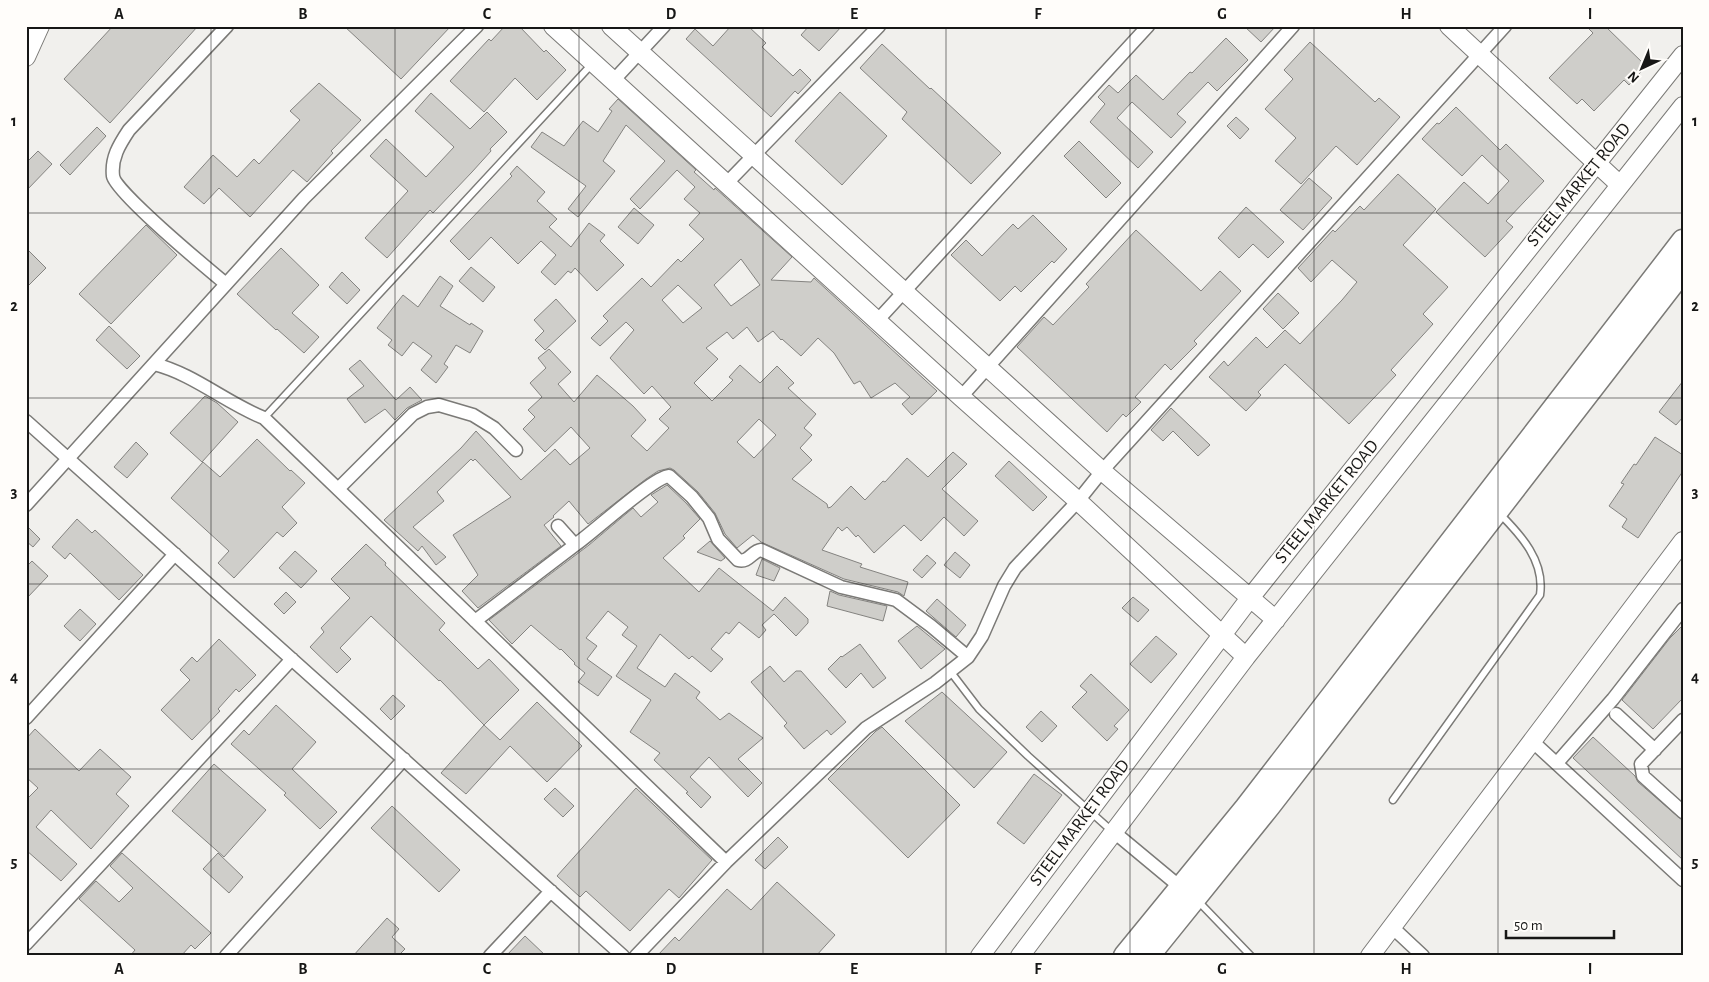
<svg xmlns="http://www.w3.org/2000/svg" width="1709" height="982" viewBox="0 0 1709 982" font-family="'Alegreya Sans',sans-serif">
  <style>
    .building { fill: #cfceca; stroke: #848380; fill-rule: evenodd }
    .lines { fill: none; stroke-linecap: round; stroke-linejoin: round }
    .lane-casing { stroke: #7b7a77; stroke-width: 9 }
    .street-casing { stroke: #7b7a77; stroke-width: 15 }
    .secondary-casing { stroke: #7b7a77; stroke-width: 20 }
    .highway-casing { stroke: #7b7a77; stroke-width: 25 }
    .lane { stroke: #fff; stroke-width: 6 }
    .street { stroke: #fff; stroke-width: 12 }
    .secondary { stroke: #fff; stroke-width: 18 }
    .highway { stroke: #fff; stroke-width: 22 }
    .grid { fill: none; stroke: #171716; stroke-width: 1; stroke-opacity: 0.55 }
    .labels { text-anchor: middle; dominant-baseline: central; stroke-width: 4; stroke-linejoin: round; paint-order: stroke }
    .street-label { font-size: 18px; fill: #171716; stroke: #fffdfa }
    .neatline { fill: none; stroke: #171716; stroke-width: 2 }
    .grid-label { font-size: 16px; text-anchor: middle; font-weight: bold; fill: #171716 }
  </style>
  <rect width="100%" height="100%" fill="#f1f0ed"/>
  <path class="building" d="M 113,26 L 198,26 L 110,123 L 64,79 Z
    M 344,26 L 451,26 L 401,79 Z
    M 505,26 L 519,26 L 544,52 L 546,50 L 566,70 L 537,100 L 515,78 L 484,112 L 450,81 L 489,39 L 491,41 Z
    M 731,26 L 748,26 L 766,43 L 762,47 L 793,76 L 800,69 L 811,80 L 798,94 L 795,91 L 771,117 L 686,39 L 695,29 L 713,46 Z
    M 809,26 L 842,26 L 819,51 L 801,35 Z
    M 1244,26 L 1276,26 L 1261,42 Z
    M 1586,26 L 1605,26 L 1646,66 L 1629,85 L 1624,80 L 1594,111 L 1582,99 L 1577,104 L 1549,78 L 1593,33 Z
    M 1226,38 L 1248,60 L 1217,91 L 1208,82 L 1177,114 L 1186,122 L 1171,138 L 1132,102 L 1117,118 L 1153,152 L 1138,168 L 1090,122 L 1105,104 L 1098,97 L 1109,85 L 1118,93 L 1136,75 L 1163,100 L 1190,72 L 1192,73 Z
    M 1310,42 L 1375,102 L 1379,98 L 1400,117 L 1357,165 L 1336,146 L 1301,184 L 1275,161 L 1296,138 L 1265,109 L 1293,79 L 1284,70 Z
    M 882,44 L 930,89 L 931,88 L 1001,153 L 971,184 L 902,119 L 907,112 L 860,68 Z
    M 319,83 L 361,120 L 331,151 L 333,153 L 307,182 L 293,170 L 250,217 L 219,188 L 204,204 L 184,187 L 213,155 L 237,177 L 254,159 L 259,164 L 300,120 L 290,111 Z
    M 840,92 L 887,136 L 842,185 L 795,141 Z
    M 431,93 L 470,129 L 487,112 L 507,132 L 490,149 L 491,151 L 472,172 L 433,213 L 430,210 L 387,258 L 365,238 L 408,191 L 370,156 L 386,139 L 426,177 L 454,147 L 415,111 Z
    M 618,99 L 696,170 L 694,172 L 714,190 L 715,188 L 792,257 L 771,280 L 811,282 L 814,278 L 937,391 L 912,415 L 902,404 L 910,397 L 895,383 L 871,398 L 860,381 L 854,384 L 834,353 L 818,338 L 801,356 L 782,339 L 781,340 L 773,331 L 758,342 L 747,327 L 733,339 L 727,332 L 706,348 L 718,359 L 694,383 L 712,401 L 733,380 L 729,377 L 740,365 L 760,383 L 777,366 L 794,383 L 788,388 L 816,414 L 804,428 L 812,435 L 800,448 L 812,460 L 792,479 L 827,504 L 828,508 L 831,507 L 851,486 L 865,500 L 883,481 L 885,482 L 907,458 L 928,477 L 953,452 L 967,464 L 942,489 L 978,521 L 964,536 L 944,517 L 921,541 L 904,525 L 874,553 L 858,535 L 856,537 L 847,527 L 842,531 L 838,527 L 822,550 L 862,564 L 860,567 L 908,582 L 904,596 L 898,592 L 844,579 L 761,542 L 753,535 L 737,548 L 725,534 L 715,513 L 698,492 L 674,470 L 670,468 L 658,471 L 646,479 L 588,524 L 569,501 L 553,516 L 554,517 L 544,525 L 561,546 L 478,608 L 462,591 L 478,575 L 453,535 L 511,497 L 475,459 L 473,461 L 471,459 L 437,492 L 444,501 L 413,527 L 446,557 L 436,565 L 422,546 L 418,551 L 384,520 L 461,448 L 476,431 L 521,480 L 555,449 L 570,465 L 590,448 L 571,427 L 545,452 L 523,429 L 535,417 L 528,410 L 542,397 L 530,383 L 546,368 L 538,358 L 549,349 L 571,372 L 558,384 L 574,402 L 597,375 L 633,406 L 646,420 L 631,436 L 647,451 L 669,428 L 659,419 L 671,407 L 652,386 L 644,394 L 610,358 L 634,330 L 626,322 L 600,346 L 591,338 L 608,321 L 603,316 L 642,278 L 651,287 L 678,259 L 681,262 L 704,239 L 689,225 L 700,213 L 684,199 L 695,187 L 677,170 L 640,209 L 630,199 L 665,161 L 626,125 L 603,161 L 615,171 L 578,217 L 568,209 L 586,186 L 531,147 L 542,132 L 564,146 L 583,121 L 598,132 L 612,111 L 609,109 ZM 741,259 L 760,285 L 731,306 L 714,285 ZM 678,285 L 702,308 L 683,323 L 662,300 ZM 759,419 L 776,435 L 754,458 L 737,442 Z
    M 1456,107 L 1500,150 L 1506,144 L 1544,181 L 1506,221 L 1513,227 L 1485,257 L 1436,212 L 1464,182 L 1488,204 L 1509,181 L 1482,155 L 1462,176 L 1422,139 L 1437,123 L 1439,124 Z
    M 1236,117 L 1249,129 L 1240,139 L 1227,126 Z
    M 97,127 L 106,136 L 70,175 L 60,165 Z
    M 1079,141 L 1121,183 L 1106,198 L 1064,156 Z
    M 38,151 L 52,164 L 26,191 L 26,163 Z
    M 517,166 L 545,192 L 537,201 L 557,219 L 549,227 L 571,247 L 589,223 L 605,235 L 600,241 L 624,265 L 597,291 L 575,268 L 571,273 L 568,271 L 555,285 L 541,272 L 556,255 L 541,241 L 518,264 L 491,237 L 469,260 L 450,241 L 512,176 L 510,174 Z
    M 1398,174 L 1436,209 L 1403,245 L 1448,287 L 1423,314 L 1433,324 L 1391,370 L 1396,375 L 1349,424 L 1285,364 L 1258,392 L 1261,395 L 1246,411 L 1209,377 L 1224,361 L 1228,366 L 1256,337 L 1267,348 L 1285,330 L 1300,344 L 1342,300 L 1357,282 L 1332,260 L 1311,282 L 1298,268 L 1333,230 L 1335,232 L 1360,206 L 1364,210 Z
    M 1309,178 L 1332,198 L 1303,230 L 1280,210 Z
    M 1246,207 L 1284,242 L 1268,258 L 1253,244 L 1239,258 L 1218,238 Z
    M 634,208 L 654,225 L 638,244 L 618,227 Z
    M 1033,215 L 1067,249 L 1054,263 L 1052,261 L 1021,292 L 1015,286 L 1000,301 L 951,255 L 966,240 L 982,256 L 1013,224 L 1018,229 Z
    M 146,225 L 177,255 L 111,324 L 79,294 Z
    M 1136,230 L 1201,291 L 1220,271 L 1241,291 L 1194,341 L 1197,344 L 1171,370 L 1165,364 L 1135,397 L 1141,402 L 1126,417 L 1123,414 L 1107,432 L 1017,347 L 1044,317 L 1053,325 L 1089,287 L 1086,284 Z
    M 26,248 L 46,268 L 26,288 Z
    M 281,248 L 319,285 L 292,313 L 319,337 L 304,353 L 277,329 L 276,330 L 237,294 Z
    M 471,267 L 495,287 L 483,302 L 459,281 Z
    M 342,272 L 360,290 L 347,304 L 329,287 Z
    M 440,276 L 453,286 L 440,306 L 470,325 L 471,323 L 483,331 L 470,353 L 456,345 L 444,364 L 448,367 L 436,383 L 421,370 L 432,356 L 413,342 L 402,356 L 388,345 L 392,340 L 377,328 L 403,295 L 418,307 Z
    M 1278,293 L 1299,313 L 1283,329 L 1263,309 Z
    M 556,299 L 576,321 L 545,350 L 535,340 L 544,331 L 534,320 Z
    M 109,326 L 140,356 L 127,369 L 96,340 Z
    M 360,360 L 396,400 L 410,387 L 422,400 L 407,408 L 395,420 L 385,409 L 365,423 L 347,399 L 364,386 L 349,369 Z
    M 1683,381 L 1683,417 L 1676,425 L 1659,412 Z
    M 205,396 L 217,403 L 238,422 L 202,462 L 170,433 Z
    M 1171,408 L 1210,445 L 1198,456 L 1173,431 L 1163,441 L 1151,430 Z
    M 1655,437 L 1683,455 L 1683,471 L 1638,538 L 1622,527 L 1627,519 L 1609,506 L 1624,484 L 1621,483 L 1634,464 L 1636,465 Z
    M 257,439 L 290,471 L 291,470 L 305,483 L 282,507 L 297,523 L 283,537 L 277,532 L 234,578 L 218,563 L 229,551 L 171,498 L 203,462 L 220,477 Z
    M 136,442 L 148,454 L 127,478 L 114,467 Z
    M 1009,461 L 1047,497 L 1033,511 L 995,476 Z
    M 667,485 L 686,503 L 700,519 L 683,536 L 685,538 L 663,558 L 699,592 L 719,568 L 773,611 L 785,597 L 808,619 L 808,623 L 796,636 L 774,614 L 762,625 L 766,630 L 759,638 L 739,622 L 729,634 L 726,632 L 711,649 L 723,659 L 711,672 L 692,656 L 689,659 L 660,634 L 637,668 L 665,687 L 675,673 L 700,692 L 696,698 L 720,720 L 729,713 L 763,738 L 738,759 L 762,783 L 748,797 L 709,757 L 690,777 L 711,797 L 701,808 L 686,793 L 688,792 L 654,760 L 660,753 L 630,732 L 651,700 L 616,676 L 637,646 L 622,635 L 628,627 L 608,611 L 586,638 L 597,646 L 587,659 L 612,677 L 598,696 L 578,682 L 585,673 L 574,664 L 575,663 L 561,649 L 560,650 L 531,625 L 512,644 L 489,620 L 589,545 L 633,508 L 641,517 L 658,502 L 651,495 Z
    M 77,519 L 92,533 L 95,530 L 143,575 L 119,600 L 70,553 L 65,559 L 52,547 Z
    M 26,525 L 40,539 L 33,547 L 26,541 Z
    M 710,541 L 725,558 L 721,561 L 697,552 Z
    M 366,544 L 386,563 L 385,565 L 445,623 L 439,630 L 478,669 L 489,659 L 519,690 L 484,725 L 440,680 L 439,681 L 371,616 L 340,648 L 351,659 L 337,673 L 310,647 L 324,632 L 321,628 L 350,598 L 331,579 Z
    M 295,551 L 317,571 L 301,588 L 279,568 Z
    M 955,552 L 970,565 L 960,578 L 944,565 Z
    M 927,555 L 936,563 L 922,578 L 913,570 Z
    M 762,559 L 780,568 L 774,581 L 756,575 Z
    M 32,561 L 48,576 L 26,599 L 26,567 Z
    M 830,591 L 839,595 L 887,606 L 883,621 L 827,606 Z
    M 286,592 L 296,602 L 284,614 L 274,604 Z
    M 1133,597 L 1149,610 L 1138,622 L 1122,608 Z
    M 937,599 L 966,625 L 956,637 L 926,611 Z
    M 80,609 L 96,624 L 80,641 L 64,626 Z
    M 1683,625 L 1683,698 L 1653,729 L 1622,700 L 1670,638 Z
    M 917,626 L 945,649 L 921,669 L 898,641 Z
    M 1156,636 L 1177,654 L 1151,683 L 1130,664 Z
    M 219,639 L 256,675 L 239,692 L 236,689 L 218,709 L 220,711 L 192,740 L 161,710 L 190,680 L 180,670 L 192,657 L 197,662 Z
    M 860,644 L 886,678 L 873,688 L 861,673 L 846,688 L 828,669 L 841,656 L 842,657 Z
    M 770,666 L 784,682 L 796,671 L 801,671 L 846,722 L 831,735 L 827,730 L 804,749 L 784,726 L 787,723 L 751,682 Z
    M 1091,674 L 1129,710 L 1114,726 L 1118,729 L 1107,741 L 1072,707 L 1087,692 L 1080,686 Z
    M 942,692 L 1007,752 L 974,788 L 905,721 Z
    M 393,695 L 405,706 L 391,720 L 380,709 Z
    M 537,702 L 582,746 L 547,782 L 510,746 L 466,794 L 441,773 L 484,725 L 500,740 Z
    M 276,705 L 316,742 L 292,769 L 337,812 L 320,829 L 284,795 L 286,793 L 231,744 L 244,730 L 249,735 Z
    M 1041,711 L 1057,726 L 1042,742 L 1026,727 Z
    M 882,727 L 960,805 L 908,858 L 828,779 L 876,731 Z
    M 35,729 L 79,771 L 100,749 L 131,777 L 116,794 L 129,806 L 91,849 L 51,810 L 36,827 L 77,864 L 61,881 L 26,850 L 26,800 L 38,788 L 26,777 L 26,739 Z
    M 1593,737 L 1635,776 L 1638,782 L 1683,821 L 1683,860 L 1573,758 Z
    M 214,764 L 266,810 L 224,857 L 172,811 Z
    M 1034,774 L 1062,795 L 1024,844 L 997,823 Z
    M 555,788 L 574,806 L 563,817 L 544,799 Z
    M 636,788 L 712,860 L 679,898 L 669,889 L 630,931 L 586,891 L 580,897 L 557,876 Z
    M 392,806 L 460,870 L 439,892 L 371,828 Z
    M 778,837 L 788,847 L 765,869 L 755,860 Z
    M 122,853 L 211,933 L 195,949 L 191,945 L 181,956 L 130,956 L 135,950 L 79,899 L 96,881 L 119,902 L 133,888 L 110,866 Z
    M 218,853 L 243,877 L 229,893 L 203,869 Z
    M 777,882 L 835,935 L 816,956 L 657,956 L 675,937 L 679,941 L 727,889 L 751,910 Z
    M 387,918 L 399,929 L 392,937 L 405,949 L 398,956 L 353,956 Z
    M 525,936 L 546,956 L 506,956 Z"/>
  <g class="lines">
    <defs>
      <path id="lane" d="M 264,418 L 592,64
        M 950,671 L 979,709 L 1028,756 L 1113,832
        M 1393,800 L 1540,595 C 1545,561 1521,535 1499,513
        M 1198,901 L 1251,956"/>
      <path id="street" d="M 613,81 L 664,26
        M 726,184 L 879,26
        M 226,284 C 208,269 115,192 113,176 C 111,158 119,145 129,130 L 227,26
        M 877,321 L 1148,26
        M 154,364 C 194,374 226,403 264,418 L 726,862 L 866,728 L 935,683 L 968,657 L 982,636 L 1004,586 L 1015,568 L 1078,501 L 1102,471 L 1505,26
        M 961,397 L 1293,26
        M 26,421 L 623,956
        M 338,489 L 413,414 L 427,407 L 439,405 L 473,415 L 494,428 L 516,450
        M 26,505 L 304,198 L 477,26
        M 575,545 C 594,532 653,477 669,476 L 692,497 L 709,518 L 718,539 L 738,560 C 749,563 752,551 761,550 L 841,587 L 896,600 L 931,626 L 968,657
        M 475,621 L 575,545 L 558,526
        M 1616,714 L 1655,750
        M 26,718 L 175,554
        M 1683,720 L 1641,764 L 1643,776 L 1683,812
        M 1532,741 L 1683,880
        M 1557,763 L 1613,699 L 1683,609
        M 1114,832 L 1185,891
        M 1392,927 L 1423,956
        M 26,944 L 292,659
        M 226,956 L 404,759
        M 490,956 L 551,891
        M 636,956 L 726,862"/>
      <path id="secondary" d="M 553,26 L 961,397 L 1078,501 L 1246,657
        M 611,26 L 1102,471 L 1276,620
        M 1449,26 L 1620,185
        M 26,57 L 40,26
        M 980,956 L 1250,598 L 1683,55
        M 1020,956 L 1246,657 L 1683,106
        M 1370,956 L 1683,541"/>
      <path id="highway" d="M 1125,956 L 1246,808 L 1683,241
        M 1148,956 L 1269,806 L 1683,270"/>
    </defs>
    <use href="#lane" class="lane-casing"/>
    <use href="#street" class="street-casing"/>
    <use href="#secondary" class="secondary-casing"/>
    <use href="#highway" class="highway-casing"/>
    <use href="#lane" class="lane"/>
    <use href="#street" class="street"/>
    <use href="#secondary" class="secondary"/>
    <use href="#highway" class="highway"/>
  </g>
  <path class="grid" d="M 211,26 L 211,956M 395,26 L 395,956M 579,26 L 579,956M 763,26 L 763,956M 946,26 L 946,956M 1130,26 L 1130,956M 1314,26 L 1314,956M 1498,26 L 1498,956M 26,213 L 1683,213M 26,398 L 1683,398M 26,584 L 1683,584M 26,769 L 1683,769"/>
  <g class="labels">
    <g class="street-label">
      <text transform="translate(1579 185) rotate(-51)">STEEL MARKET ROAD</text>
      <text transform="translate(1327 502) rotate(-51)">STEEL MARKET ROAD</text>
      <text transform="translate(1080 823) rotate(-53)">STEEL MARKET ROAD</text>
    </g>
  </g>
  <rect width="1709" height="982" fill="none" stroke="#fffdfa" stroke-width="55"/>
  <g transform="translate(1642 68) rotate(224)" stroke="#fffdfa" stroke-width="4" paint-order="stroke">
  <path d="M0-4L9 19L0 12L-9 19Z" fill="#171716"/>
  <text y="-8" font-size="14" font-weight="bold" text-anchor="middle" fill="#171716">N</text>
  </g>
  <path d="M1506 930v8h108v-8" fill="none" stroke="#171716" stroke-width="2.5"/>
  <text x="1514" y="930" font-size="15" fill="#171716" stroke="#fffdfa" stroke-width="4" paint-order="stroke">50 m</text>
  <rect x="28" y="28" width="1654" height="926" class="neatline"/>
  <g class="grid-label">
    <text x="119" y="19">A</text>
    <text x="303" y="19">B</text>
    <text x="487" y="19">C</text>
    <text x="671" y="19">D</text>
    <text x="854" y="19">E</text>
    <text x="1038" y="19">F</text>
    <text x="1222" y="19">G</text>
    <text x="1406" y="19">H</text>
    <text x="1590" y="19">I</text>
    <text x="14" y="126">1</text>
    <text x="1695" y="126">1</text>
    <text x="14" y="311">2</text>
    <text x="1695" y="311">2</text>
    <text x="14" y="497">3</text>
    <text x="1695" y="497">3</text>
    <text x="14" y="682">4</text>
    <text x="1695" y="682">4</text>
    <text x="14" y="867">5</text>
    <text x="1695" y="867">5</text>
    <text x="119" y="974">A</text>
    <text x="303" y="974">B</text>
    <text x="487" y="974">C</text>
    <text x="671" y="974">D</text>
    <text x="854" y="974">E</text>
    <text x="1038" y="974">F</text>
    <text x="1222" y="974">G</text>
    <text x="1406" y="974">H</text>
    <text x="1590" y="974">I</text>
  </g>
</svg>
